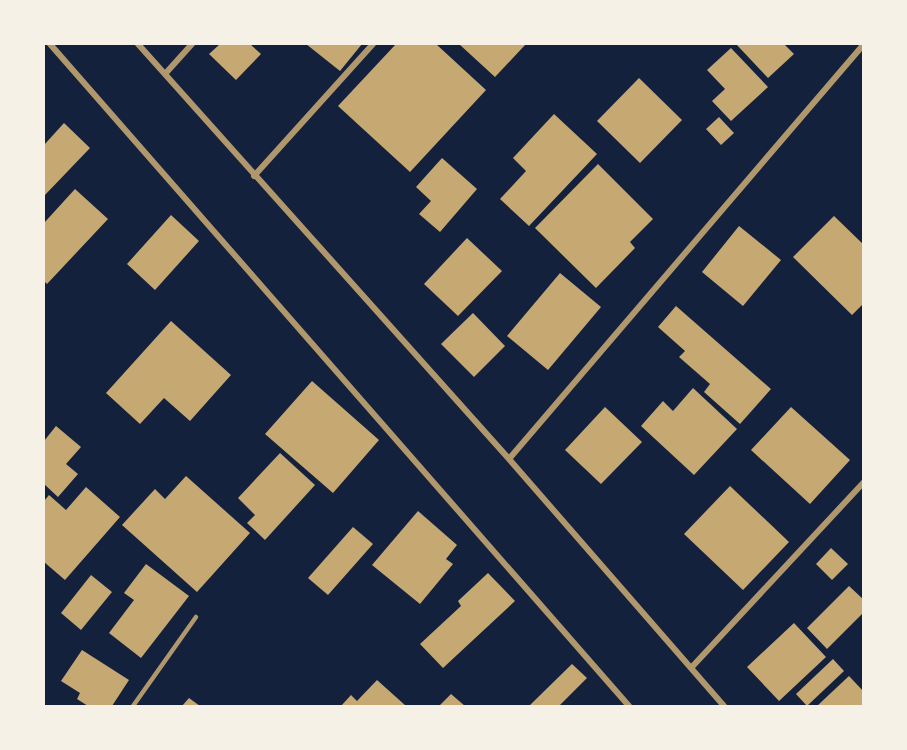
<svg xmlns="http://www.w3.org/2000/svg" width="907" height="750" viewBox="0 0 907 750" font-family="'Exo 2',sans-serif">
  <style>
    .building { fill: #c6a872 }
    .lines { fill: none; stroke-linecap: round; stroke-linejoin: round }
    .service { stroke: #b1986c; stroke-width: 4.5 }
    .minor { stroke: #b1986c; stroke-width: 6 }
  </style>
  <rect width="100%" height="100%" fill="#14213d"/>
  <path class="building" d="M 220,44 L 250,44 L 261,54 L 236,80 L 209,54 Z
    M 306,44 L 362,44 L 340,71 Z
    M 396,44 L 436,44 L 486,90 L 410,172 L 338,106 Z
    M 459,44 L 526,44 L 495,77 Z
    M 736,44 L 784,44 L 794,54 L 768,78 Z
    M 731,48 L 768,87 L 731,121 L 712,101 L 725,89 L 707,70 Z
    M 639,78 L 682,120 L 640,163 L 597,121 Z
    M 554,114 L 597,154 L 529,226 L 500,199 L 526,171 L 513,158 Z
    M 719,117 L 734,133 L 721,145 L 706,129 Z
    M 64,123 L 90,148 L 44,196 L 44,145 Z
    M 442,158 L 477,189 L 440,232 L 419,214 L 431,201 L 416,187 Z
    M 598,164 L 653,219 L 630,242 L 635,248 L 596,288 L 535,228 Z
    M 75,189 L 108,219 L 47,284 L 44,281 L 44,223 Z
    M 171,215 L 199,241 L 155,290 L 127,264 Z
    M 834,216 L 864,245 L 864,303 L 852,315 L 793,257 Z
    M 739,226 L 781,260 L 743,306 L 702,272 Z
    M 467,238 L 502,271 L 458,316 L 424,284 Z
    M 560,273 L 601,307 L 548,370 L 507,336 Z
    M 676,306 L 771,389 L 740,424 L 704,392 L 710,384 L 679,357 L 685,351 L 658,327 Z
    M 473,313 L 505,346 L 474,377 L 441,344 Z
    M 171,321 L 231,375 L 190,421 L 164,398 L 140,424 L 106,393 Z
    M 312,381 L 379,440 L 333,493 L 265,434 Z
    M 693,388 L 737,429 L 694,475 L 641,426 L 663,401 L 673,411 Z
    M 605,407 L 642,442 L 601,484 L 565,450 Z
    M 791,407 L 850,460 L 810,504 L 751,450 Z
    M 56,426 L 81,447 L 66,464 L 78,474 L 58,497 L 44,484 L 44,441 Z
    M 280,453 L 315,485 L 265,540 L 247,523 L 255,515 L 238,498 Z
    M 186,476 L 250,533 L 197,592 L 122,525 L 155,489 L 165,499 Z
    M 730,486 L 789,542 L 743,590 L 684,534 Z
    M 86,487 L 120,517 L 65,580 L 44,562 L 44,501 L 49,495 L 66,510 Z
    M 418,511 L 457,545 L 446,559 L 453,564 L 420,604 L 372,565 Z
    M 353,527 L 373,544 L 328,595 L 308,578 Z
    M 831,548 L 848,564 L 832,580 L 816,564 Z
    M 146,564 L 189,596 L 141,658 L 109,633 L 134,600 L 124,593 Z
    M 488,573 L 515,601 L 443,668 L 420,644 L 461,606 L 458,601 Z
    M 91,575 L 112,592 L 81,630 L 61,613 Z
    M 849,586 L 864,600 L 864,612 L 827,649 L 807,628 Z
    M 794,623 L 826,657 L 779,701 L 747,667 Z
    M 82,650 L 129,680 L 112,706 L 88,706 L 77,699 L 80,693 L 61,681 Z
    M 833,659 L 844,671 L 807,706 L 796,694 Z
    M 572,664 L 587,678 L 559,706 L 529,706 Z
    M 849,676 L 864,692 L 864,706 L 817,706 Z
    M 377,680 L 406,706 L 341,706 L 351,695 L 357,701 Z
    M 451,694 L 465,706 L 439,706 Z
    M 189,698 L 200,706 L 182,706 Z"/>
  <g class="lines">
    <path class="service" d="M 133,706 L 196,617"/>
    <path class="minor" d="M 50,44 L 629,706
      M 138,44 L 509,459 L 724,706
      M 165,74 L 192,44
      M 254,176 L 373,44
      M 509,459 L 864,44
      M 691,668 L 864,482"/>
  </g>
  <rect width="907" height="750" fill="none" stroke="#f6f1e7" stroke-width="90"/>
</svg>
